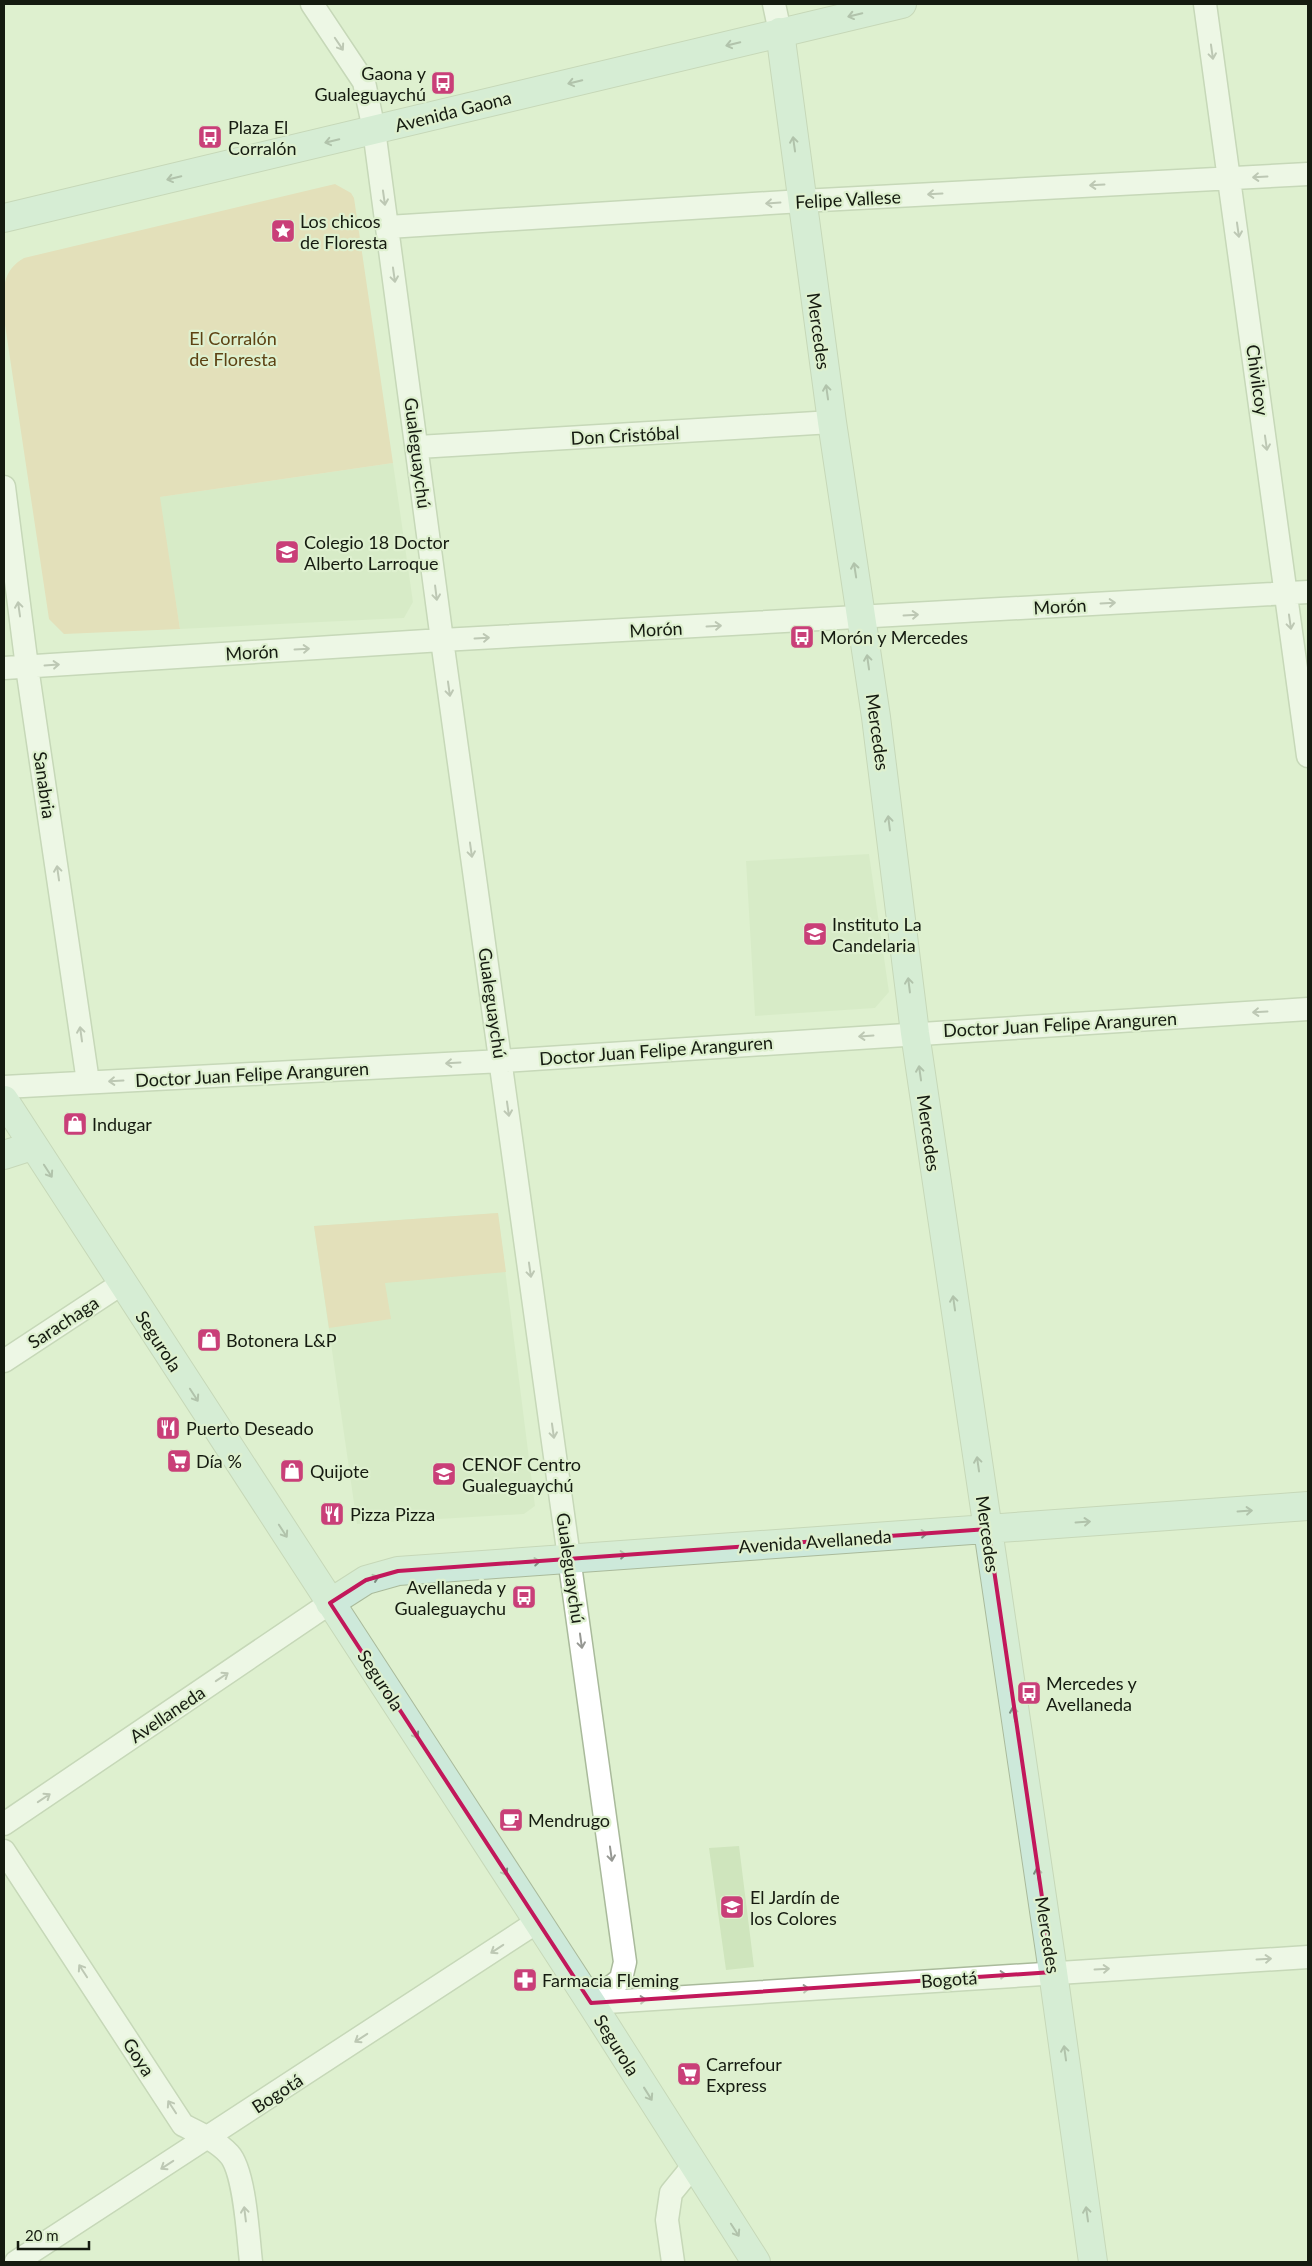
<svg xmlns="http://www.w3.org/2000/svg" width="1312" height="2266" viewBox="0 0 1312 2266" font-family="Lato,sans-serif">
  <style>
    .built { fill: #cfe5bd }
    .green { fill: #e8cca0 }
    .lines { fill: none; stroke-linecap: round; stroke-linejoin: round }
    .street-casing { stroke: #a9ba9b; stroke-width: 25 }
    .secondary-casing { stroke: #a9ba9b; stroke-width: 30 }
    .street { stroke: #fff; stroke-width: 22 }
    .secondary { stroke: #cde9da; stroke-width: 28 }
    .oneway { stroke: #7a8c7f }
    .oneway2 { stroke: #969893 }
    .marked { fill: none; stroke: #c2185b; stroke-width: 4; stroke-linejoin: round }
    .labels { text-anchor: middle; dominant-baseline: central; stroke-width: 4.5; stroke-linejoin: round; paint-order: stroke }
    .poi-label { font-size: 18px; fill: #151b10; stroke: #def0cf; text-anchor: start }
    .street-label { font-size: 18px; fill: #151b10; stroke: #def0cf }
    .park-label { font-size: 18px; fill: #5d4213; stroke: #def0cf }
  </style>
  <rect width="100%" height="100%" fill="#def0cf"/>
  <path class="built" d="M 393,463 L 413,602 L 404,618 L 180,629 L 159,497 Z
    M 869,854 L 889,992 L 875,1008 L 755,1016 L 746,861 Z
    M 498,1213 L 535,1506 L 524,1514 L 357,1524 L 314,1226 Z
    M 739,1846 L 754,1967 L 726,1970 L 709,1848 Z"/>
  <path class="green" d="M 335,184 L 351,193 L 354,198 L 393,463 L 160,497 L 180,629 L 64,634 L 49,619 L 4,318 C 4,291 0,272 24,258 Z
    M 498,1213 L 506,1272 L 385,1283 L 391,1319 L 329,1328 L 314,1226 Z"/>
  <g class="lines">
    <defs>
      <path id="street" d="M 312,4 L 364,82 L 374,130 L 442,640 L 625,1962 L 621,1979 L 591,2003
        M 774,4 L 780,32
        M 1205,4 L 1308,756
        M 388,227 L 802,201 L 1308,174
        M 418,447 L 832,422
        M 4,487 L 27,667 L 88,1082
        M 4,668 L 442,640 L 1308,592
        M 4,1087 L 502,1061 L 1308,1009
        M 4,1361 L 121,1284
        M 4,1824 L 330,1603
        M 4,1851 L 183,2125 C 199,2133 217,2141 229,2154 C 245,2171 248,2237 251,2262
        M 591,2003 L 1308,1957
        M 16,2262 L 537,1922
        M 673,2262 L 667,2220 L 671,2193 L 693,2166"/>
      <path id="secondary" d="M 780,32 L 832,422 L 876,717 L 915,1033 L 1053,1972 L 1093,2262
        M 4,218 L 902,4
        M 4,1100 L 591,2003 L 756,2262
        M 4,1155 L 32,1146
        M 330,1603 L 366,1580 L 398,1571 L 1308,1506"/>
    </defs>
    <use href="#street" class="street-casing"/>
    <use href="#secondary" class="secondary-casing"/>
    <use href="#street" class="street"/>
    <use href="#secondary" class="secondary"/>
  </g>
  <defs><path id="oneway-shaft" d="M-6 0H5M1.5-3L5.5 0L1.5 3" fill="none" stroke-width="1.6" stroke-linecap="round" stroke-linejoin="round" transform="scale(1.25)"/></defs>
  <g class="oneway">
    <use href="#oneway-shaft" transform="translate(855 15) rotate(167)"/>
    <use href="#oneway-shaft" transform="translate(733 44) rotate(166)"/>
    <use href="#oneway-shaft" transform="translate(575 82) rotate(166)"/>
    <use href="#oneway-shaft" transform="translate(332 141) rotate(166)"/>
    <use href="#oneway-shaft" transform="translate(794 144) rotate(-98)"/>
    <use href="#oneway-shaft" transform="translate(174 178) rotate(167)"/>
    <use href="#oneway-shaft" transform="translate(827 392) rotate(-98)"/>
    <use href="#oneway-shaft" transform="translate(855 570) rotate(-99)"/>
    <use href="#oneway-shaft" transform="translate(868 662) rotate(-98)"/>
    <use href="#oneway-shaft" transform="translate(889 823) rotate(-97)"/>
    <use href="#oneway-shaft" transform="translate(909 985) rotate(-97)"/>
    <use href="#oneway-shaft" transform="translate(920 1073) rotate(-98)"/>
    <use href="#oneway-shaft" transform="translate(48 1171) rotate(57)"/>
    <use href="#oneway-shaft" transform="translate(954 1303) rotate(-98)"/>
    <use href="#oneway-shaft" transform="translate(194 1395) rotate(57)"/>
    <use href="#oneway-shaft" transform="translate(978 1464) rotate(-98)"/>
    <use href="#oneway-shaft" transform="translate(1245 1511) rotate(-4)"/>
    <use href="#oneway-shaft" transform="translate(1083 1522) rotate(-4)"/>
    <use href="#oneway-shaft" transform="translate(283 1531) rotate(57)"/>
    <use href="#oneway-shaft" transform="translate(920 1534) rotate(-4)"/>
    <use href="#oneway-shaft" transform="translate(619 1555) rotate(-4)"/>
    <use href="#oneway-shaft" transform="translate(533 1562) rotate(-6)"/>
    <use href="#oneway-shaft" transform="translate(372 1579) rotate(-20)"/>
    <use href="#oneway-shaft" transform="translate(1014 1714) rotate(-99)"/>
    <use href="#oneway-shaft" transform="translate(414 1732) rotate(57)"/>
    <use href="#oneway-shaft" transform="translate(503 1869) rotate(57)"/>
    <use href="#oneway-shaft" transform="translate(1038 1875) rotate(-99)"/>
    <use href="#oneway-shaft" transform="translate(1065 2053) rotate(-98)"/>
    <use href="#oneway-shaft" transform="translate(648 2094) rotate(58)"/>
    <use href="#oneway-shaft" transform="translate(1087 2214) rotate(-98)"/>
    <use href="#oneway-shaft" transform="translate(735 2230) rotate(57)"/>
  </g>
  <g class="oneway2">
    <use href="#oneway-shaft" transform="translate(339 44) rotate(56)"/>
    <use href="#oneway-shaft" transform="translate(1212 52) rotate(82)"/>
    <use href="#oneway-shaft" transform="translate(1260 177) rotate(177)"/>
    <use href="#oneway-shaft" transform="translate(1097 185) rotate(177)"/>
    <use href="#oneway-shaft" transform="translate(935 194) rotate(177)"/>
    <use href="#oneway-shaft" transform="translate(384 198) rotate(82)"/>
    <use href="#oneway-shaft" transform="translate(773 203) rotate(176)"/>
    <use href="#oneway-shaft" transform="translate(1238 230) rotate(82)"/>
    <use href="#oneway-shaft" transform="translate(394 275) rotate(82)"/>
    <use href="#oneway-shaft" transform="translate(1266 443) rotate(82)"/>
    <use href="#oneway-shaft" transform="translate(436 593) rotate(83)"/>
    <use href="#oneway-shaft" transform="translate(1108 603) rotate(-3)"/>
    <use href="#oneway-shaft" transform="translate(19 609) rotate(-98)"/>
    <use href="#oneway-shaft" transform="translate(911 615) rotate(-3)"/>
    <use href="#oneway-shaft" transform="translate(1290 622) rotate(82)"/>
    <use href="#oneway-shaft" transform="translate(714 626) rotate(-3)"/>
    <use href="#oneway-shaft" transform="translate(482 638) rotate(-3)"/>
    <use href="#oneway-shaft" transform="translate(302 649) rotate(-3)"/>
    <use href="#oneway-shaft" transform="translate(52 665) rotate(-4)"/>
    <use href="#oneway-shaft" transform="translate(449 689) rotate(82)"/>
    <use href="#oneway-shaft" transform="translate(471 850) rotate(82)"/>
    <use href="#oneway-shaft" transform="translate(58 873) rotate(-98)"/>
    <use href="#oneway-shaft" transform="translate(1260 1012) rotate(177)"/>
    <use href="#oneway-shaft" transform="translate(81 1034) rotate(-98)"/>
    <use href="#oneway-shaft" transform="translate(866 1036) rotate(176)"/>
    <use href="#oneway-shaft" transform="translate(453 1063) rotate(177)"/>
    <use href="#oneway-shaft" transform="translate(116 1081) rotate(177)"/>
    <use href="#oneway-shaft" transform="translate(508 1109) rotate(82)"/>
    <use href="#oneway-shaft" transform="translate(530 1270) rotate(82)"/>
    <use href="#oneway-shaft" transform="translate(553 1431) rotate(82)"/>
    <use href="#oneway-shaft" transform="translate(581 1641) rotate(82)"/>
    <use href="#oneway-shaft" transform="translate(222 1677) rotate(-34)"/>
    <use href="#oneway-shaft" transform="translate(44 1798) rotate(-34)"/>
    <use href="#oneway-shaft" transform="translate(611 1854) rotate(82)"/>
    <use href="#oneway-shaft" transform="translate(497 1949) rotate(147)"/>
    <use href="#oneway-shaft" transform="translate(1264 1959) rotate(-3)"/>
    <use href="#oneway-shaft" transform="translate(1102 1969) rotate(-3)"/>
    <use href="#oneway-shaft" transform="translate(83 1971) rotate(-123)"/>
    <use href="#oneway-shaft" transform="translate(999 1975) rotate(-4)"/>
    <use href="#oneway-shaft" transform="translate(802 1989) rotate(-4)"/>
    <use href="#oneway-shaft" transform="translate(639 2000) rotate(-4)"/>
    <use href="#oneway-shaft" transform="translate(361 2038) rotate(147)"/>
    <use href="#oneway-shaft" transform="translate(172 2107) rotate(-123)"/>
    <use href="#oneway-shaft" transform="translate(167 2165) rotate(147)"/>
    <use href="#oneway-shaft" transform="translate(245 2214) rotate(-97)"/>
  </g>
  <path d="M0 0H1312V2266H0ZM 988,1529 L 1053,1972 L 591,2003 L 330,1603 L 366,1580 L 398,1571 Z" fill="#def0cf" fill-opacity=".55" fill-rule="evenodd"/>
  <path class="marked" d="M 988,1529 L 1053,1972 L 591,2003 L 330,1603 L 366,1580 L 398,1571 Z"/>
  <defs>
    <symbol id="bus-square" viewBox="-11 -11 22 22"><rect x="-9" y="-9" width="18" height="18" rx="4" fill="#c93f78" stroke="#def0cf"/><path d="M-5-6H5V4H4V6H2V4H-2V6H-4V4H-5ZM-3.5-4V0h7V-4ZM-3.5 1.2v1.5H-2V1.2ZM2 1.2v1.5H3.5V1.2Z" fill="#fff"/></symbol>
    <symbol id="sight-square" viewBox="-11 -11 22 22"><rect x="-9" y="-9" width="18" height="18" rx="4" fill="#c93f78" stroke="#def0cf"/><path d="M0-6L1.8-2.2L6-1.7L2.9 1.2L3.7 5.4L0 3.3L-3.7 5.4L-2.9 1.2L-6-1.7L-1.8-2.2Z" fill="#fff"/></symbol>
    <symbol id="school-square" viewBox="-11 -11 22 22"><rect x="-9" y="-9" width="18" height="18" rx="4" fill="#c93f78" stroke="#def0cf"/><path d="M0-5L7-2L0 1L-7-2ZM-4 1L0 2.5L4 1V4Q0 6-4 4Z" fill="#fff"/></symbol>
    <symbol id="shop-square" viewBox="-11 -11 22 22"><rect x="-9" y="-9" width="18" height="18" rx="4" fill="#c93f78" stroke="#def0cf"/><path d="M-5-2.5h2.3a2.7 3.5 0 0 1 5.4 0H5L5.5 6h-11ZM-1.5-2.5h3a1.5 2.3 0 0 0-3 0Z" fill="#fff"/></symbol>
    <symbol id="restaurant-square" viewBox="-11 -11 22 22"><rect x="-9" y="-9" width="18" height="18" rx="4" fill="#c93f78" stroke="#def0cf"/><path d="M-5-6h1v4h1v-4h1v4h1v-4h1v5L-1.5 .5V6h-2V.5L-5-1ZM5-6V6H3V1.5H1.5Q1.5-4 5-6Z" fill="#fff"/></symbol>
    <symbol id="supermarket-square" viewBox="-11 -11 22 22"><rect x="-9" y="-9" width="18" height="18" rx="4" fill="#c93f78" stroke="#def0cf"/><path d="M-6-5.5h2.5l.6 2H6L4.5 2H-2.5L-4.4-4H-6ZM-1.5 3.2a1.3 1.3 0 1 0 .1 0ZM3 3.2a1.3 1.3 0 1 0 .1 0Z" fill="#fff"/></symbol>
    <symbol id="cafe-square" viewBox="-11 -11 22 22"><rect x="-9" y="-9" width="18" height="18" rx="4" fill="#c93f78" stroke="#def0cf"/><path d="M-5.5-4.5H6V0H3Q3 3.5 0 3.5H-2.5Q-5.5 3.5-5.5 0ZM3-3.2v2h1.7v-2ZM-6 4.5H4V6H-6Z" fill="#fff"/></symbol>
    <symbol id="pharmacy-square" viewBox="-11 -11 22 22"><rect x="-9" y="-9" width="18" height="18" rx="4" fill="#c93f78" stroke="#def0cf"/><path d="M-2-6h4v4h4v4h-4v4h-4v-4h-4v-4h4Z" fill="#fff"/></symbol>
  </defs>
  <g fill-rule="evenodd">
    <use href="#bus-square" x="429" y="69" width="28" height="28"/>
    <use href="#bus-square" x="196" y="123" width="28" height="28"/>
    <use href="#sight-square" x="269" y="217" width="28" height="28"/>
    <use href="#school-square" x="273" y="538" width="28" height="28"/>
    <use href="#bus-square" x="788" y="623" width="28" height="28"/>
    <use href="#school-square" x="801" y="920" width="28" height="28"/>
    <use href="#shop-square" x="61" y="1110" width="28" height="28"/>
    <use href="#shop-square" x="195" y="1326" width="28" height="28"/>
    <use href="#restaurant-square" x="154" y="1414" width="28" height="28"/>
    <use href="#supermarket-square" x="165" y="1447" width="28" height="28"/>
    <use href="#shop-square" x="278" y="1457" width="28" height="28"/>
    <use href="#school-square" x="430" y="1460" width="28" height="28"/>
    <use href="#restaurant-square" x="318" y="1500" width="28" height="28"/>
    <use href="#bus-square" x="510" y="1583" width="28" height="28"/>
    <use href="#bus-square" x="1015" y="1679" width="28" height="28"/>
    <use href="#cafe-square" x="497" y="1806" width="28" height="28"/>
    <use href="#school-square" x="718" y="1893" width="28" height="28"/>
    <use href="#pharmacy-square" x="511" y="1966" width="28" height="28"/>
    <use href="#supermarket-square" x="675" y="2060" width="28" height="28"/>
  </g>
  <g class="labels">
    <g class="poi-label">
      <text x="426" y="73" text-anchor="end">Gaona y<tspan x="426" dy="21">Gualeguaychú</tspan></text>
      <text x="228" y="127">Plaza El<tspan x="228" dy="21">Corralón</tspan></text>
      <text x="300" y="221">Los chicos<tspan x="300" dy="21">de Floresta</tspan></text>
      <text x="304" y="542">Colegio 18 Doctor<tspan x="304" dy="21">Alberto Larroque</tspan></text>
      <text x="820" y="637">Morón y Mercedes</text>
      <text x="832" y="924">Instituto La<tspan x="832" dy="21">Candelaria</tspan></text>
      <text x="92" y="1124">Indugar</text>
      <text x="226" y="1340">Botonera L&amp;P</text>
      <text x="186" y="1428">Puerto Deseado</text>
      <text x="196" y="1461">Día %</text>
      <text x="462" y="1464">CENOF Centro<tspan x="462" dy="21">Gualeguaychú</tspan></text>
      <text x="310" y="1471">Quijote</text>
      <text x="350" y="1514">Pizza Pizza</text>
      <text x="506" y="1587" text-anchor="end">Avellaneda y<tspan x="506" dy="21">Gualeguaychu</tspan></text>
      <text x="1046" y="1683">Mercedes y<tspan x="1046" dy="21">Avellaneda</tspan></text>
      <text x="528" y="1820">Mendrugo</text>
      <text x="750" y="1897">El Jardín de<tspan x="750" dy="21">los Colores</tspan></text>
      <text x="542" y="1980">Farmacia Fleming</text>
      <text x="706" y="2064">Carrefour<tspan x="706" dy="21">Express</tspan></text>
    </g>
    <g class="street-label">
      <text transform="translate(453 111) rotate(-14)">Avenida Gaona</text>
      <text transform="translate(848 199) rotate(-3)">Felipe Vallese</text>
      <text transform="translate(819 331) rotate(82)">Mercedes</text>
      <text transform="translate(1258 380) rotate(82)">Chivilcoy</text>
      <text transform="translate(625 435) rotate(-3)">Don Cristóbal</text>
      <text transform="translate(418 453) rotate(83)">Gualeguaychú</text>
      <text transform="translate(1060 606) rotate(-3)">Morón</text>
      <text transform="translate(656 629) rotate(-3)">Morón</text>
      <text transform="translate(252 652) rotate(-3)">Morón</text>
      <text transform="translate(878 732) rotate(82)">Mercedes</text>
      <text transform="translate(45 785) rotate(82)">Sanabria</text>
      <text transform="translate(493 1003) rotate(82)">Gualeguaychú</text>
      <text transform="translate(1060 1024) rotate(-3)">Doctor Juan Felipe Aranguren</text>
      <text transform="translate(656 1050) rotate(-4)">Doctor Juan Felipe Aranguren</text>
      <text transform="translate(252 1074) rotate(-3)">Doctor Juan Felipe Aranguren</text>
      <text transform="translate(929 1133) rotate(82)">Mercedes</text>
      <text transform="translate(63 1322) rotate(-33)">Sarachaga</text>
      <text transform="translate(159 1341) rotate(57)">Segurola</text>
      <text transform="translate(988 1534) rotate(82)">Mercedes</text>
      <text transform="translate(815 1541) rotate(-4)">Avenida Avellaneda</text>
      <text transform="translate(571 1568) rotate(82)">Gualeguaychú</text>
      <text transform="translate(381 1680) rotate(57)">Segurola</text>
      <text transform="translate(167 1714) rotate(-34)">Avellaneda</text>
      <text transform="translate(1048 1935) rotate(81)">Mercedes</text>
      <text transform="translate(949 1979) rotate(-4)">Bogotá</text>
      <text transform="translate(617 2045) rotate(58)">Segurola</text>
      <text transform="translate(139 2057) rotate(57)">Goya</text>
      <text transform="translate(277 2093) rotate(-33)">Bogotá</text>
    </g>
    <g class="park-label">
      <text x="233" y="338">El Corralón<tspan x="233" dy="21">de Floresta</tspan></text>
    </g>
  </g>
  <rect width="1312" height="2266" fill="none" stroke="#151b10" stroke-width="10"/>
  <path d="M18 2241v8h71v-8" fill="none" stroke="#151b10" stroke-width="2.5"/>
  <text x="25" y="2241" font-size="15" fill="#151b10" stroke="#def0cf" stroke-width="4" paint-order="stroke">20 m</text>
</svg>
